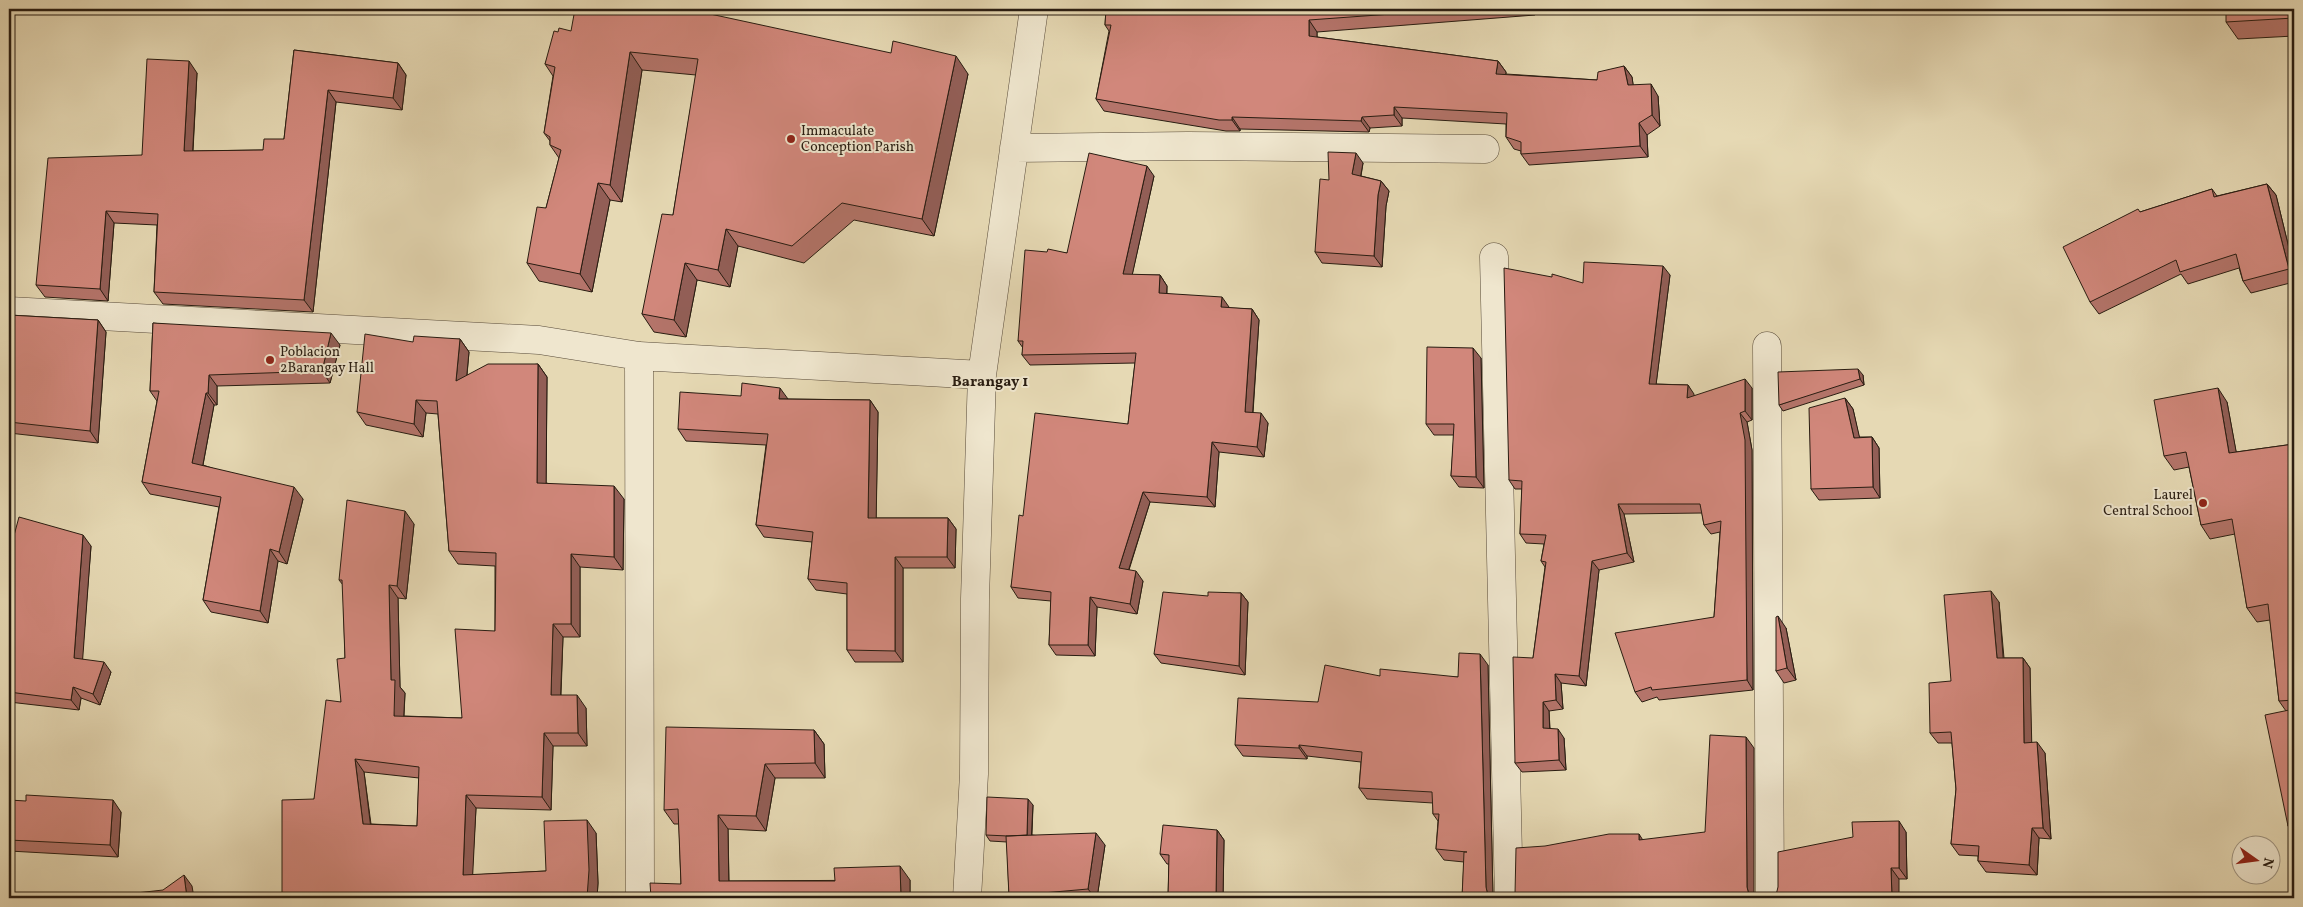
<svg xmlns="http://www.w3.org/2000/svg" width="2303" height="907" viewBox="0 0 2303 907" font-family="Vollkorn,serif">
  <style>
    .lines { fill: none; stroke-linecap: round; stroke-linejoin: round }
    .minor-casing { stroke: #584b3a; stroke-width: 29 }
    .minor { stroke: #efe6ce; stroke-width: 28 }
    .wall { fill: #b4746a; stroke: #281c11; fill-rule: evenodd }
    .shaded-wall { fill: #925e56; stroke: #281c11 }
    .building { fill: #d1877b; stroke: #281c11; fill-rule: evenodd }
    .poi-dot { fill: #8f2418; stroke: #efe6ce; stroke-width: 2 }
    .labels { text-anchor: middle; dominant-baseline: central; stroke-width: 4; stroke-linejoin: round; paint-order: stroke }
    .poi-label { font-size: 14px; fill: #281c11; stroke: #efe6ce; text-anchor: start }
    .neighbourhood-label { font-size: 15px; font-weight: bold; fill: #281c11; stroke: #efe6ce }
  </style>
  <rect width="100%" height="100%" fill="#e6d9b4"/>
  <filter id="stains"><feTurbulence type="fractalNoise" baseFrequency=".004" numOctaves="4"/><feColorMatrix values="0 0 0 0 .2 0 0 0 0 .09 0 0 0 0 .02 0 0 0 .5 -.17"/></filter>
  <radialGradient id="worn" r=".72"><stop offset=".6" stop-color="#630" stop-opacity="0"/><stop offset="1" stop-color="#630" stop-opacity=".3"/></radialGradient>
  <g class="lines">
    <defs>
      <path id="minor" d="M 1014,148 L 1188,146 L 1485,149
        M 1494,257 L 1509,898
        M 9,311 L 539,340 L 639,356 L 982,375
        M 1767,346 L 1770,898
        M 639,356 L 640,898
        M 967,898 L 974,774 L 975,599 L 982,375 L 1034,9"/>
    </defs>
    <use href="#minor" class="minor-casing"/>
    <use href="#minor" class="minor"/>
  </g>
  <path class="wall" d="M 1106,9 L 1535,9 L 1535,15 L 1317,32 L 1317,37 L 1498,61 L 1506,72 L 1506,74 L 1597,80 L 1624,66 L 1632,77 L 1633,85 L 1658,96 L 1660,126 L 1647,135 L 1648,157 L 1529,165 L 1521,154 L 1521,151 L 1514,149 L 1506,137 L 1506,124 L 1402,118 L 1402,126 L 1370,128 L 1369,132 L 1240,129 L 1240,131 L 1226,131 L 1104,111 L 1096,99 L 1109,31 L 1105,25 Z
    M 2294,9 L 2294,36 L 2238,39 L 2226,22 Z
    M 558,32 L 968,74 L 934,236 L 854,220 L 804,263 L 738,246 L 730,287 L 697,280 L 686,337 L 654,332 L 642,314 L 673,215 L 696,75 L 642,70 L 622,202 L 610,200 L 592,292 L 539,281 L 527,263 L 546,208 L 559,158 L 550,145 L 550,141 L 544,133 L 553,76 L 545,64 Z
    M 294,50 L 398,63 L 406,75 L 402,110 L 336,102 L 313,312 L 163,304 L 154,292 L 157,225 L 114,223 L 108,301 L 45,297 L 36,285 L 142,155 L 197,73 L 193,151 L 263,150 L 284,139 Z
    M 1363,163 L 1361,176 L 1381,181 L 1389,191 L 1386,206 L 1382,267 L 1322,263 L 1315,252 Z
    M 1154,176 L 1132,275 L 1160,275 L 1167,286 L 1167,294 L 1229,307 L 1229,308 L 1252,309 L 1259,320 L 1253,413 L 1268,423 L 1264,457 L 1219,452 L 1215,507 L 1150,502 L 1129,570 L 1143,581 L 1137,614 L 1097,607 L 1095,656 L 1056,655 L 1049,645 L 1051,601 L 1018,598 L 1011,587 L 1023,516 L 1128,424 L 1135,363 L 1030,365 L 1022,355 L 1023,348 L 1018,341 L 1047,252 L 1067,253 Z
    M 2267,184 L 2276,195 L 2294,269 L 2294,282 L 2251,293 L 2243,281 L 2239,268 L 2188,284 L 2181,274 L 2099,314 L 2090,302 L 2140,212 L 2212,189 L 2217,196 Z
    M 1670,275 L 1656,384 L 1688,385 L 1694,396 L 1752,388 L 1752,420 L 1747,422 L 1752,450 L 1753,690 L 1659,700 L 1657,697 L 1642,702 L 1635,692 L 1714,617 L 1720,532 L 1711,534 L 1704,525 L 1702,513 L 1624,514 L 1634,562 L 1599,570 L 1586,686 L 1561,683 L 1563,709 L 1549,711 L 1550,728 L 1564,738 L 1566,770 L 1522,772 L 1515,763 L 1533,658 L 1545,567 L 1541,561 L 1544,544 L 1526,543 L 1520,534 L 1522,489 L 1515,489 L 1509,480 L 1583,283 Z
    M 9,315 L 98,320 L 106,332 L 98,443 L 9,433 Z
    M 153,323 L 340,345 L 330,383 L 217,386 L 217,405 L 214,405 L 203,465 L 303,499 L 287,564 L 278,561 L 268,623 L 211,612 L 203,600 L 219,507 L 150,494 L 142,482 L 157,401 L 150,391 Z
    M 460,339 L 469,352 L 467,375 L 538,364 L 547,377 L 546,483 L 624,499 L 623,570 L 580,567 L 580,637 L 563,637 L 561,695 L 586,708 L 587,746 L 553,746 L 551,810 L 476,808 L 472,875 L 546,871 L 596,833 L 598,883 L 597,898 L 282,898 L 314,799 L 341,702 L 345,658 L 343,585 L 339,580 L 414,524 L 406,599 L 398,598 L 400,687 L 405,693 L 404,716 L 462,718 L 495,631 L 495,566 L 458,564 L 449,551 L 438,414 L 426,413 L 423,437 L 366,425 L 357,412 L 413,342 ZM 364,772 L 419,778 L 417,826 L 371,824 Z
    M 1481,358 L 1484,488 L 1459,487 L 1451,476 L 1454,435 L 1434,435 L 1426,424 Z
    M 1863,375 L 1864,385 L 1783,411 L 1779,405 Z
    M 741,396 L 788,399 L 870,400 L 878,412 L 876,518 L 948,518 L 956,529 L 955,568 L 903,568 L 903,662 L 855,662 L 847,650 L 847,594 L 816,590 L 808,579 L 812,542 L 764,537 L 756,525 L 766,445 L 686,441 L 678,429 Z
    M 1845,398 L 1853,409 L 1859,437 L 1872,437 L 1879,448 L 1880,498 L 1819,500 L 1811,489 Z
    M 2227,402 L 2236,452 L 2294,444 L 2294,835 L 2288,826 L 2286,711 L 2279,701 L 2270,620 L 2257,622 L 2247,608 L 2235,534 L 2210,539 L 2201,525 L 2189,467 L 2174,470 L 2164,456 Z
    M 91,546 L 82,659 L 111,672 L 100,705 L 81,698 L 79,710 L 9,702 L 9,554 Z
    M 1241,593 L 1248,602 L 1245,675 L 1161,663 L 1154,654 L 1208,596 Z
    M 1999,602 L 2004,658 L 2023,658 L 2030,668 L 2031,743 L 2045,753 L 2051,839 L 2039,838 L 2037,875 L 1986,872 L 1978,861 L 1978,856 L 1959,855 L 1951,844 L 1956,789 L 1952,743 L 1938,743 L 1930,733 L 1951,681 Z
    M 1786,628 L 1796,680 L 1784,683 L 1776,671 Z
    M 1488,665 L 1493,898 L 1462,898 L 1464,862 L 1444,860 L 1436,849 L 1438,821 L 1433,814 L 1433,803 L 1367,799 L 1359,788 L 1361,762 L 1307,756 L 1307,759 L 1243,756 L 1235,745 L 1318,702 L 1380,676 L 1458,677 Z
    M 814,730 L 824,744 L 825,778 L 775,778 L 766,831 L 728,829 L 729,881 L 910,880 L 910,898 L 651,898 L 681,884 L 679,824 L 674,824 L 664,810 Z
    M 9,800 L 121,812 L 118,857 L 9,851 Z
    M 1033,805 L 1032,835 L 1105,845 L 1097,898 L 1010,898 L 1009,896 L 1007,842 L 990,841 L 986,835 Z
    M 1217,830 L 1224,840 L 1223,898 L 1168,898 L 1169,864 L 1167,864 L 1160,854 Z
    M 1906,832 L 1907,879 L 1899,879 L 1772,898 Z"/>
  <path class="shaded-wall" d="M 1531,9 L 1535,9 L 1535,15 Z
    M 1309,20 L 1317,32 L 1317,47 L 1309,36 Z
    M 630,52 L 642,70 L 622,202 L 610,185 Z
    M 956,56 L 968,74 L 934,236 L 922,219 Z
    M 189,61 L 197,73 L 192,163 L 184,151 Z
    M 1498,61 L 1506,72 L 1504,85 L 1496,74 Z
    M 398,63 L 406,75 L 402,110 L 393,98 Z
    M 1624,66 L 1632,77 L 1635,97 L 1628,85 Z
    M 1651,84 L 1658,96 L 1660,126 L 1652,115 Z
    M 328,90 L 336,102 L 313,312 L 304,300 Z
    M 1394,107 L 1402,118 L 1402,126 L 1394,115 Z
    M 1232,117 L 1240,129 L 1240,131 L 1232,120 Z
    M 1362,117 L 1370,128 L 1369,132 L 1361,121 Z
    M 1639,123 L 1647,135 L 1648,157 L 1640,146 Z
    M 1356,153 L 1363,163 L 1359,185 L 1352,174 Z
    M 1147,166 L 1154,176 L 1130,285 L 1123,274 Z
    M 1381,181 L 1389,191 L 1386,206 L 1382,267 L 1374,256 L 1378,195 Z
    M 598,183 L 610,200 L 592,292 L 580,274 Z
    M 2267,184 L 2276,195 L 2294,269 L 2294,276 L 2289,269 Z
    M 106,211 L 114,223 L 108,301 L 100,289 Z
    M 726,229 L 738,246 L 730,287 L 718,270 Z
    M 685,263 L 697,280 L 686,337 L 674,320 Z
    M 1663,266 L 1670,275 L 1655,393 L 1649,384 Z
    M 1160,275 L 1167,286 L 1166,303 L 1159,293 Z
    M 1222,297 L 1229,307 L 1228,317 L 1221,307 Z
    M 1252,309 L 1259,320 L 1252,422 L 1245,412 Z
    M 98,320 L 106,332 L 98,443 L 90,431 Z
    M 331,333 L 340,345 L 330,383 L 322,371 Z
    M 460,339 L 469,352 L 465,394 L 456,381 Z
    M 1473,348 L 1481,358 L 1484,488 L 1476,477 Z
    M 538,364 L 547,377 L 546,496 L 537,483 Z
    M 1858,369 L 1863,375 L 1864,385 L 1860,379 Z
    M 209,375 L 217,386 L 217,405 L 208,393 Z
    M 1745,379 L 1752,388 L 1752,420 L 1745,411 Z
    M 1688,385 L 1694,394 L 1694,407 L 1687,398 Z
    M 780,388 L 788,399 L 779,399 Z
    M 2218,388 L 2227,402 L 2239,467 L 2229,453 Z
    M 206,393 L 214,405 L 201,475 L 192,463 Z
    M 1845,398 L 1853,409 L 1862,448 L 1854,438 Z
    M 416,400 L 426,413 L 423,437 L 414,424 Z
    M 870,400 L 878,412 L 876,529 L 868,518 Z
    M 1261,413 L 1268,423 L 1264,457 L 1257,447 Z
    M 1740,413 L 1747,422 L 1752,450 L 1753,690 L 1747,680 Z
    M 1872,437 L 1879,448 L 1880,498 L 1873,487 Z
    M 1212,442 L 1219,452 L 1215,507 L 1207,497 Z
    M 614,486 L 624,499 L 623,570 L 614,557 Z
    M 294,487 L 303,499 L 287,564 L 279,552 Z
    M 1143,492 L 1150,502 L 1126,578 L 1119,568 Z
    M 1618,504 L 1624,514 L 1634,562 L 1627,553 Z
    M 405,511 L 414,524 L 406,599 L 397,586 Z
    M 948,518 L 956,529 L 955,568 L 947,557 Z
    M 83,535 L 91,546 L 82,668 L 74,658 Z
    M 270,549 L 278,561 L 268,623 L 260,611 Z
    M 571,554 L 580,567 L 580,637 L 571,624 Z
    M 895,557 L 903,568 L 903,662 L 895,651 Z
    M 1592,561 L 1599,570 L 1586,686 L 1579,676 Z
    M 1136,571 L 1143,581 L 1137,614 L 1130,604 Z
    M 389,585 L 398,598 L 400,687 L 405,693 L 403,729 L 394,716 L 391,680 Z
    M 1991,591 L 1999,602 L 2004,669 L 1997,658 Z
    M 1241,593 L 1248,602 L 1245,675 L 1239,666 Z
    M 1090,597 L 1097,607 L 1095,656 L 1088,645 Z
    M 1778,616 L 1786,628 L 1796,680 L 1787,668 Z
    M 553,624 L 563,637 L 560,708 L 551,695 Z
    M 1480,654 L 1488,665 L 1493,898 L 1490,898 L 1488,896 L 1486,887 Z
    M 2023,658 L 2030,668 L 2032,754 L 2024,743 Z
    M 104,662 L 111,672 L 100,705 L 93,694 Z
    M 1555,674 L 1561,683 L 1563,709 L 1556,700 Z
    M 73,687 L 81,698 L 79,710 L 71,700 Z
    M 577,695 L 586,708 L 587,746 L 578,733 Z
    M 1543,702 L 1549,711 L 1550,737 L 1543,728 Z
    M 1558,729 L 1564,738 L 1566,770 L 1559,760 Z
    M 814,730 L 824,744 L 825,778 L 815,763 Z
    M 544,733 L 553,746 L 551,810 L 542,797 Z
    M 1746,737 L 1754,748 L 1754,898 L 1751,898 L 1749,895 L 1747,887 Z
    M 2037,742 L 2045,753 L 2051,839 L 2043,828 Z
    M 1299,745 L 1307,756 L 1307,759 L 1299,748 Z
    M 355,759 L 364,772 L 372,837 L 363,824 Z
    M 765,764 L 775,778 L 766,831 L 756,816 Z
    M 466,795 L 476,808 L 472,889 L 463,875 Z
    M 1028,799 L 1033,805 L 1031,843 L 1027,837 Z
    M 113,800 L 121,812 L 118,857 L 110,845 Z
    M 718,815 L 728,829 L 729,895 L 719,881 Z
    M 587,820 L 596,833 L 598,883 L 597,898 L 587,898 Z
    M 1899,821 L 1906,832 L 1907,879 L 1899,868 Z
    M 2032,828 L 2039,838 L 2037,875 L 2029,865 Z
    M 1217,830 L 1224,840 L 1223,898 L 1216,898 Z
    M 1096,833 L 1105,845 L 1097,898 L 1095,898 L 1088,889 Z
    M 1639,834 L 1646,845 L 1639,840 Z
    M 900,866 L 910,880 L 910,898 L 901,898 Z
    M 1891,868 L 1899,879 L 1899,898 L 1892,898 Z
    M 184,875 L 192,886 L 194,898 L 187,898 Z"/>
  <path class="building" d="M 575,9 L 687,9 L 891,53 L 893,41 L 956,56 L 922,219 L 842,203 L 792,246 L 726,229 L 718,270 L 685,263 L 674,320 L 642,314 L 662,214 L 673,215 L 698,59 L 630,52 L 610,185 L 598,183 L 580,274 L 527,263 L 537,207 L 546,208 L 561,150 L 550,145 L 550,137 L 544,133 L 555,67 L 545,64 L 554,31 L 558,32 L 559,28 L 571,31 Z
    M 1106,9 L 1460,9 L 1309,20 L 1309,36 L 1498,61 L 1496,74 L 1597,80 L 1598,72 L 1624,66 L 1628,85 L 1651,84 L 1652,115 L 1639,123 L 1640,146 L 1521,154 L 1521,142 L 1506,137 L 1507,113 L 1394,107 L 1394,115 L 1362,117 L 1361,121 L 1232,117 L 1232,120 L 1219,120 L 1096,99 L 1111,25 L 1105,25 Z
    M 2226,9 L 2294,9 L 2294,18 L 2226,22 Z
    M 294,50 L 398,63 L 393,98 L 328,90 L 304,300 L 154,292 L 158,214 L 106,211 L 100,289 L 36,285 L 48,158 L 142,155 L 147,59 L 189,61 L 184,151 L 263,150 L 264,139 L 284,139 Z
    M 1328,152 L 1356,153 L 1352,174 L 1381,181 L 1378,195 L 1374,256 L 1315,252 L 1320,179 L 1329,180 Z
    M 1089,153 L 1147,166 L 1123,274 L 1160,275 L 1159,293 L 1222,297 L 1221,307 L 1252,309 L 1245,412 L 1261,413 L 1257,447 L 1212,442 L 1207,497 L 1143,492 L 1119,568 L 1136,571 L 1130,604 L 1090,597 L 1088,645 L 1049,645 L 1051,592 L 1011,587 L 1019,515 L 1023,516 L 1035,413 L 1128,424 L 1136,353 L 1022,355 L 1023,341 L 1018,341 L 1025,250 L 1047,252 L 1048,249 L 1067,253 Z
    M 2267,184 L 2289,269 L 2243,281 L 2236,254 L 2180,272 L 2176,260 L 2090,302 L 2063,247 L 2138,209 L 2140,212 L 2212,189 L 2214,197 Z
    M 1584,262 L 1663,266 L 1649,384 L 1688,385 L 1687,398 L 1745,379 L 1745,411 L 1740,413 L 1745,440 L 1747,680 L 1652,690 L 1651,687 L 1635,692 L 1615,633 L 1714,617 L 1721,521 L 1704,525 L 1700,504 L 1618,504 L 1627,553 L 1592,561 L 1579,676 L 1555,674 L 1556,700 L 1543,702 L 1543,728 L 1558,729 L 1559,760 L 1515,763 L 1513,657 L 1533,658 L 1546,562 L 1541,561 L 1546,535 L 1520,534 L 1522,481 L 1509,480 L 1504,268 L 1552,277 L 1552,274 L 1583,283 Z
    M 9,315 L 98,320 L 90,431 L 9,422 Z
    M 153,323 L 331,333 L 322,371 L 209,375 L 208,393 L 206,393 L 192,463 L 294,487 L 279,552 L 270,549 L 260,611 L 203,600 L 221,497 L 142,482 L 159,391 L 150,391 Z
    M 365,334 L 413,342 L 414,336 L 460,339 L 456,381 L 488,364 L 538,364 L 537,483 L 614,486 L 614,557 L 571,554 L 571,624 L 553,624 L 551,695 L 577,695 L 578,733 L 544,733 L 542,797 L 466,795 L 463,875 L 546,871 L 544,821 L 587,820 L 589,870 L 587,898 L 282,898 L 282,800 L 314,799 L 326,700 L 341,702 L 337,659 L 345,658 L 342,580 L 339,580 L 347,500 L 405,511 L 397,586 L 389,585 L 391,680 L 395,680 L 394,716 L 462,718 L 455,629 L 495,631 L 496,553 L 449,551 L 437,401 L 416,400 L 414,424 L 357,412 ZM 355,759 L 419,767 L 417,826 L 363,824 Z
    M 1427,347 L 1473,348 L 1476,477 L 1451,476 L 1454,424 L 1426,424 Z
    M 1858,369 L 1860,379 L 1779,405 L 1778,372 Z
    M 742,383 L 780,388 L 779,399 L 870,400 L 868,518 L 948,518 L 947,557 L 895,557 L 895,651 L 847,650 L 847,583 L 808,579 L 813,532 L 756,525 L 768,434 L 678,429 L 680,392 L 741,396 Z
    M 2218,388 L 2229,453 L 2294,444 L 2294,700 L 2279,701 L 2268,604 L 2247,608 L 2232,519 L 2201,525 L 2186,452 L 2164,456 L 2154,400 Z
    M 1845,398 L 1854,438 L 1872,437 L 1873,487 L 1811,489 L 1809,408 Z
    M 19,517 L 83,535 L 74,658 L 104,662 L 93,694 L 73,687 L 71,700 L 9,692 L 9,554 Z
    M 1991,591 L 1997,658 L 2023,658 L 2024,743 L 2037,742 L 2043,828 L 2032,828 L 2029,865 L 1978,861 L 1979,846 L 1951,844 L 1956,789 L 1951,732 L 1930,733 L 1929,683 L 1951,681 L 1944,595 Z
    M 1163,592 L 1208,596 L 1208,592 L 1241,593 L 1239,666 L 1154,654 Z
    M 1778,616 L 1787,668 L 1776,671 L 1776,617 Z
    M 1459,653 L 1480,654 L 1486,887 L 1488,896 L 1491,898 L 1462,898 L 1464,852 L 1467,852 L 1436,849 L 1439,814 L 1433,814 L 1432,792 L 1359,788 L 1362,752 L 1299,745 L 1299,748 L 1235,745 L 1238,698 L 1318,702 L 1325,665 L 1380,676 L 1380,669 L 1458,677 Z
    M 2294,709 L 2294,825 L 2288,826 L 2265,715 Z
    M 666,727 L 814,730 L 815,763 L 765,764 L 756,816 L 718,815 L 719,881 L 835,881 L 834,868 L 900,866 L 901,898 L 651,898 L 650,883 L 681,884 L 678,809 L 664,810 Z
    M 1710,735 L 1746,737 L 1747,887 L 1749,895 L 1752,898 L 1511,898 L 1515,894 L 1516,848 L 1545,846 L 1609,834 L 1639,834 L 1639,840 L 1705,832 Z
    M 26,795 L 113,800 L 110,845 L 9,840 L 9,800 L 26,801 Z
    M 987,797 L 1028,799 L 1027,835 L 1008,836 L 986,835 Z
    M 1899,821 L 1899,868 L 1891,868 L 1892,898 L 1772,898 L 1776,895 L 1778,887 L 1778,852 L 1853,837 L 1852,822 Z
    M 1163,825 L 1217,830 L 1216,898 L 1168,898 L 1169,855 L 1160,854 Z
    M 1096,833 L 1088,889 L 1009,896 L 1006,836 Z
    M 184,875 L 187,898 L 109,898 L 109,896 L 163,890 Z"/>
  <g class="poi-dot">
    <circle cx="791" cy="139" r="5"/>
    <circle cx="270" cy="360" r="5"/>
    <circle cx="2203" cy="503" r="5"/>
  </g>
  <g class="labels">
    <g class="poi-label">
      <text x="801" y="131">Immaculate<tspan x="801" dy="16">Conception Parish</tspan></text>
      <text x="280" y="352">Poblacion<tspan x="280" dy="16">2Barangay Hall</tspan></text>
      <text x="2193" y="495" text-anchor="end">Laurel<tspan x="2193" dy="16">Central School</tspan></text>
    </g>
    <g class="neighbourhood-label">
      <text x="990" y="382">Barangay 1</text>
    </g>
  </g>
  <rect width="2303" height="907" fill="none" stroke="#e6d9b4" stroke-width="30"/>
  <rect x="10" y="10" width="2283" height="887" fill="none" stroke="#281c11" stroke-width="2.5"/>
  <rect x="15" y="15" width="2273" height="877" fill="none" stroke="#281c11"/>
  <g transform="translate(2256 860) rotate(104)"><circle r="24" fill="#efe6ce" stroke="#9f9582"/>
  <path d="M0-4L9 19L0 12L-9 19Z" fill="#8f2418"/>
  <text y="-8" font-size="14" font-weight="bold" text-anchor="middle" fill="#281c11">N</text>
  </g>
  <rect width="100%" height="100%" filter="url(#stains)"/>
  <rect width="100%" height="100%" fill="url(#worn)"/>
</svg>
